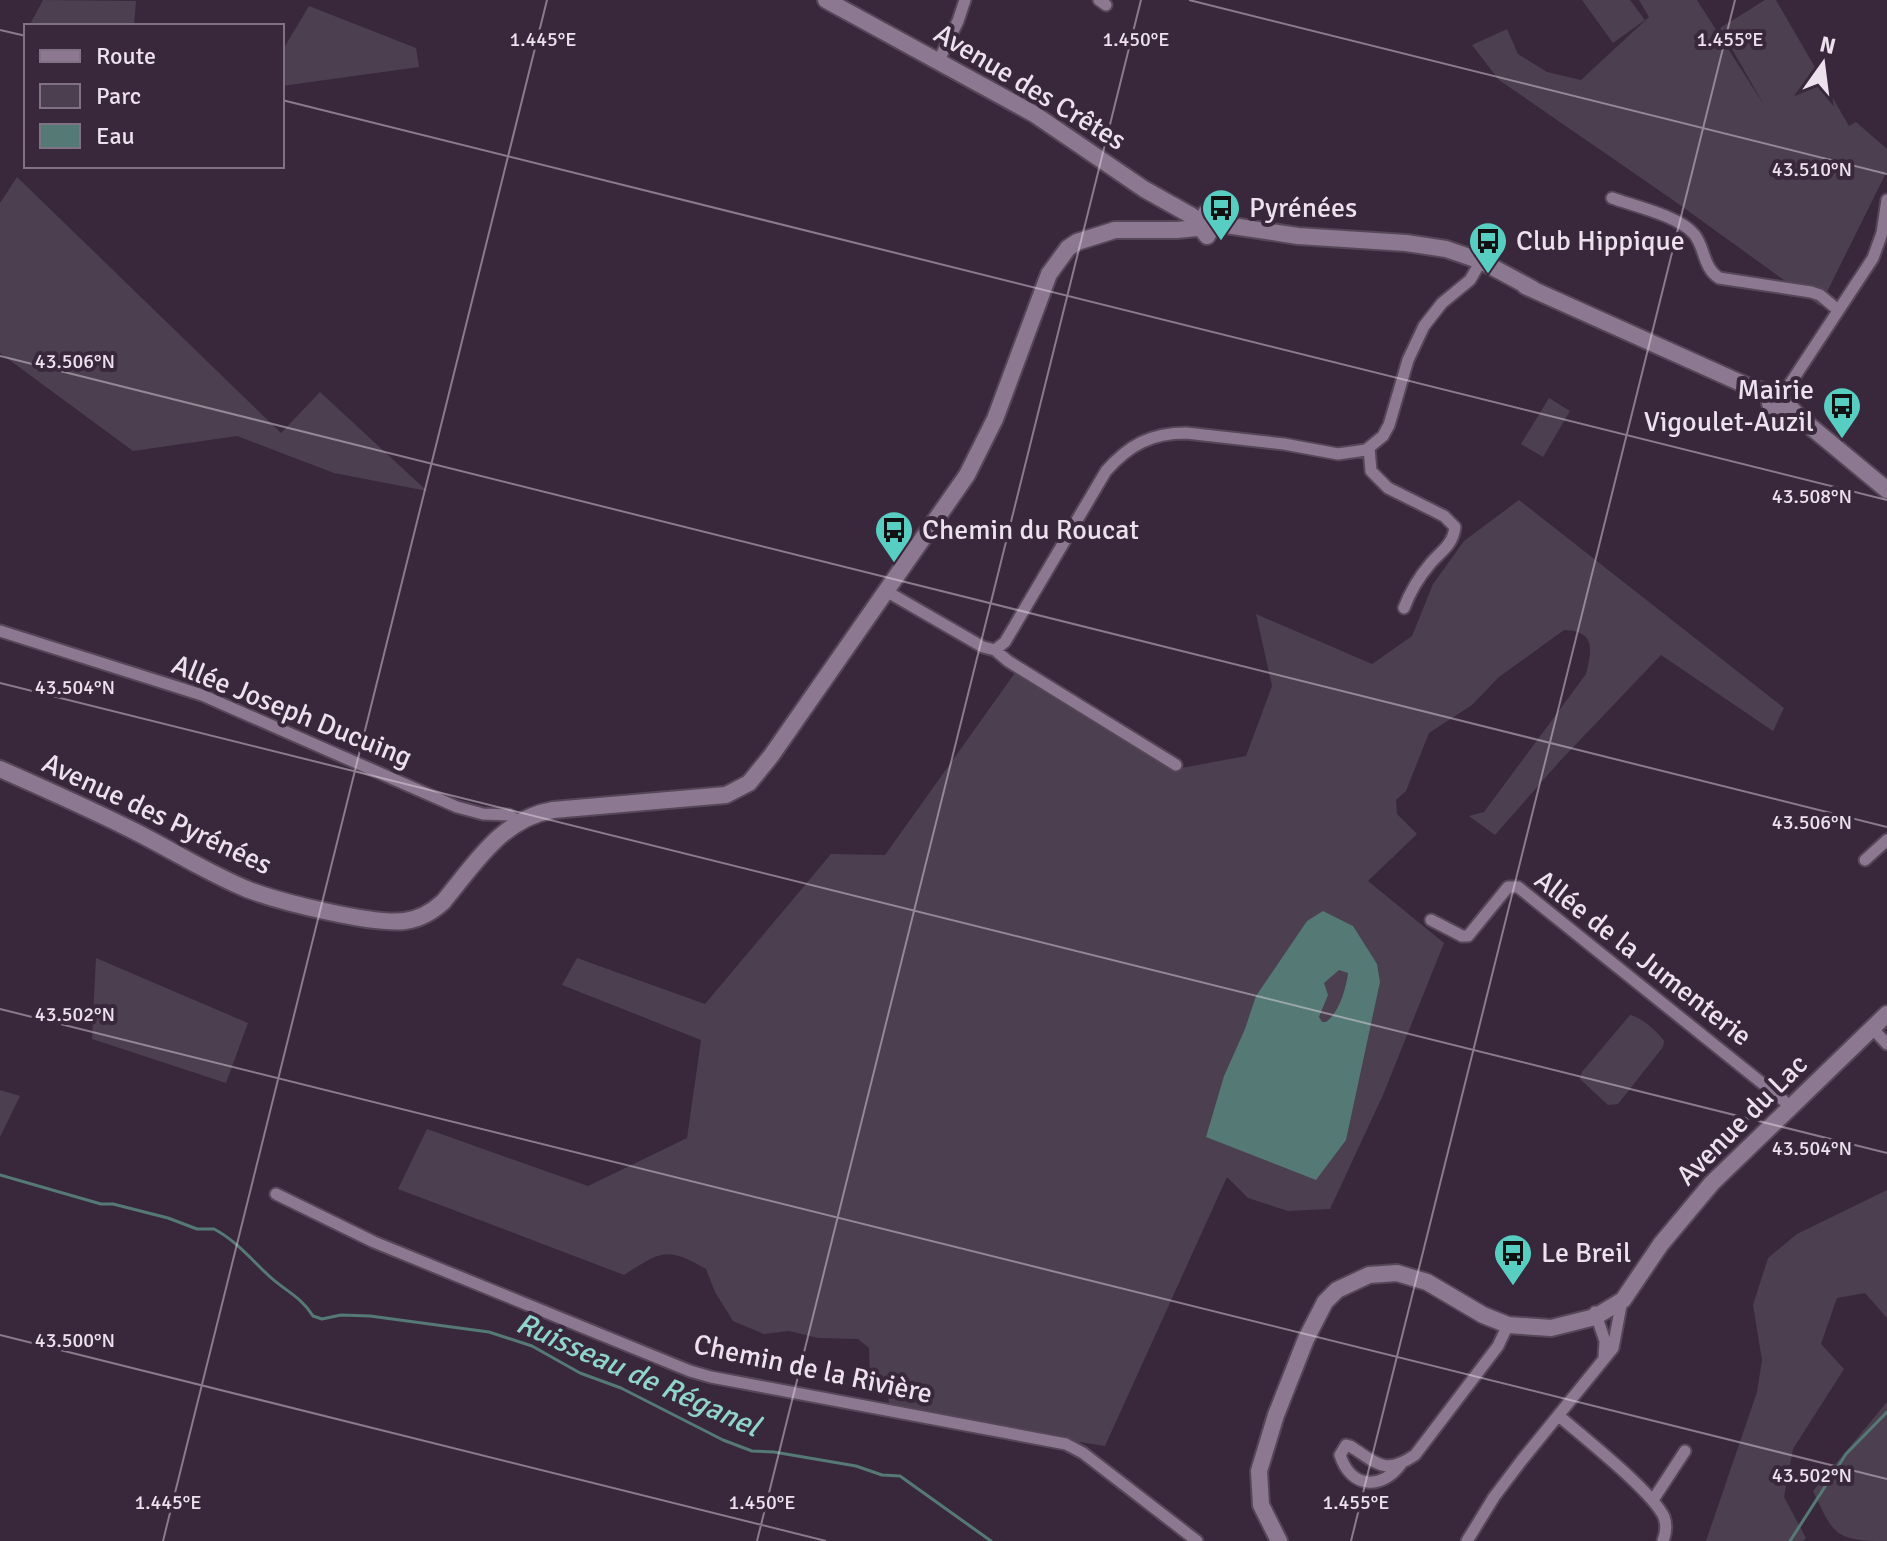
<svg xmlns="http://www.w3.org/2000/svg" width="1887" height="1541" viewBox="0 0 1887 1541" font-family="Signika,sans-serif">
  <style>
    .green { fill: #4c3f4f }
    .water { fill: #557975; fill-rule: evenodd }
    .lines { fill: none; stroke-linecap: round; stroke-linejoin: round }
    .stream { stroke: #557975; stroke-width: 3 }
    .street-casing { stroke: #554658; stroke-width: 15 }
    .secondary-casing { stroke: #554658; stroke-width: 20 }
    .street { stroke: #8c7890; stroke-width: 11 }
    .secondary { stroke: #8c7890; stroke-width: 16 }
    .ticks { fill: none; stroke: #ede1ee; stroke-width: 2; stroke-opacity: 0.45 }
    .labels { text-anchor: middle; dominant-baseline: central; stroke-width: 8; stroke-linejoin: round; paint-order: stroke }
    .street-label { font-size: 28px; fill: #ede1ee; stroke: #39283c }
    .poi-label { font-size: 28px; fill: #ede1ee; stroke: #39283c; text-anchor: start }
    .water-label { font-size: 30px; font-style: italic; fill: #8fd5cc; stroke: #39283c }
    .ticks-label { font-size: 20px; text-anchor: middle; fill: #ede1ee; stroke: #39283c; stroke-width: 8; stroke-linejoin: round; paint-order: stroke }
  </style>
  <rect width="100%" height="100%" fill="#39283c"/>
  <path class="green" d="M 43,0 L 136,1 L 134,26 L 29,26 Z
    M 1582,0 L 1630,0 L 1645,20 L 1613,43 Z
    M 1639,0 L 1697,0 L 1764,105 L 1720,28 L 1765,0 L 1776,0 L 1849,126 L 1856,122 L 1887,149 L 1887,171 L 1820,306 L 1673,200 L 1499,80 L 1472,45 L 1507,29 L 1518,54 L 1547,72 L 1581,80 L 1649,17 Z
    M 309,6 L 416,48 L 419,67 L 282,86 L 282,51 Z
    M 17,177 L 281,433 L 320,392 L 427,491 L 334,473 L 237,436 L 133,451 L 0,353 L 0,203 Z
    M 1549,398 L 1570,411 L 1543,457 L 1521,444 Z
    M 1519,500 L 1784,708 L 1773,731 L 1661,655 L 1560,761 L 1495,835 L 1469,816 L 1484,812 L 1586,674 C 1592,650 1596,631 1564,630 L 1499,677 L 1472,705 L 1429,733 L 1406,791 L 1396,800 L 1397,814 L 1417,834 L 1368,881 L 1444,943 L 1383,1095 L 1330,1209 L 1288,1211 L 1248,1198 L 1227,1177 L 1105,1446 L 890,1413 L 888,1394 L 870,1378 L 869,1348 L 858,1339 L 818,1338 L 789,1331 L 764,1334 L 733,1321 L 715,1292 L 706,1269 C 667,1246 661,1251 624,1275 L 398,1189 L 427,1129 L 588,1186 L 687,1138 L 701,1040 L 562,985 L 577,958 L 705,1004 L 831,854 L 885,855 L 1017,670 L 1176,769 L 1246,756 L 1272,686 L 1256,614 L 1372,664 L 1412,636 L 1433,584 L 1464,541 Z
    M 96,958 L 248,1023 L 226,1083 L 92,1039 Z
    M 1630,1015 C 1641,1017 1657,1031 1664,1041 L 1663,1047 L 1618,1104 L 1608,1105 L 1580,1079 L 1582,1072 Z
    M 0,1090 L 20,1096 L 0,1137 Z
    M 1887,1190 L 1887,1318 L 1865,1293 L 1837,1298 L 1821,1344 L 1844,1369 L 1793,1449 L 1784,1497 L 1806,1538 L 1803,1541 L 1706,1541 L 1757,1392 L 1762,1360 L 1753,1305 L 1768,1258 L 1797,1234 Z
    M 1887,1402 L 1887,1541 C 1836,1541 1834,1536 1813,1491 Z"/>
  <path class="water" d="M 1323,911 L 1353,926 L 1377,964 L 1380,982 L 1346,1140 L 1316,1180 L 1206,1137 L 1224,1076 L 1245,1029 L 1256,996 L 1307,921 ZM 1339,970 L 1348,973 C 1346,989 1339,1013 1326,1022 L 1322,1022 L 1319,1017 L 1328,995 L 1324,983 Z"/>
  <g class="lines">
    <path class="stream" d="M 0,1175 L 101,1204 L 113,1204 L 168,1218 L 197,1229 L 214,1229 C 235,1240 250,1258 267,1274 C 283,1290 301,1296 313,1316 L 322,1319 L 341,1315 L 370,1316 L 489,1332 L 532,1346 L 580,1373 L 621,1388 L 723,1440 L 752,1451 L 774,1452 L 856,1466 L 882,1475 L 900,1476 L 991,1541
      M 1790,1541 L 1846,1454 L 1887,1412"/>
    <defs>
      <path id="street" d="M 1099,0 L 1106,5
        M 939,60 L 958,21 L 965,0
        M 1612,198 C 1634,206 1679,216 1694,234 C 1705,247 1703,268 1719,278 L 1811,292 L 1820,295 L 1838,310
        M 1782,396 L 1873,258 L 1882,233 L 1887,200
        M 1369,448 L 1371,471 L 1388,488 L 1444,516 L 1455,527 C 1453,545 1441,551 1430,564 C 1419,577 1410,592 1404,608
        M 886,591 L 983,647 L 995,650 L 1008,661 L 1176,765
        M 0,631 L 202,695 L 457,807 L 483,814 L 509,815 L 518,821
        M 995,650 L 1005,642 L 1106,471 C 1129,445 1151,433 1186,433 L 1284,444 L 1338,454 L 1366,450 L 1383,436 L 1389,425 L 1408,360 L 1424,326 L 1442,303 L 1470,280 L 1481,261
        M 1865,860 L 1887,840
        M 1431,920 L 1462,936 L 1468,936 L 1508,887 L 1518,887 L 1783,1100 L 1790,1108
        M 1872,1028 L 1887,1044
        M 276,1194 L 374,1242 L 690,1371 L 711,1377 L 1066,1444 L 1083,1453 L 1197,1541
        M 1595,1312 L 1605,1341 L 1604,1357
        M 1559,1416 C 1583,1437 1652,1491 1664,1517 C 1667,1525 1666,1533 1663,1541
        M 1401,1464 C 1382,1490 1351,1489 1340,1455 L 1346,1445 L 1350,1446 C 1377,1463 1384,1476 1415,1455 L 1498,1346 L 1508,1325
        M 1653,1500 L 1685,1451
        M 1467,1541 L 1494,1497 L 1522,1460 L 1613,1348 L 1622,1300"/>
      <path id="secondary" d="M 826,0 L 1034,114 L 1144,189 L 1192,216 L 1207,236 L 1212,227 L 1206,213
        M 1525,286 L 1752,388 L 1776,394
        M1770 402a7 7 0 1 1 14 0a7 7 0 1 1-14 0Z
        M 1784,401 L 1799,417 L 1887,490
        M 0,769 C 43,788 86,807 128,828 C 169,848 207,873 249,890 C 281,902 372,925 405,921 C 420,919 432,912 443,902 C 475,864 501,819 553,810 L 726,795 L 749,783 L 771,756 L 967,475 L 995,419 L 1049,274 L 1068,248 L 1077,242 L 1115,230 L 1177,230 L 1226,225 L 1298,236 L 1406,243 L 1446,249 L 1481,261 L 1533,289
        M 1279,1541 L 1261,1505 L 1259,1471 L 1276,1415 L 1306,1339 L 1325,1302 L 1337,1290 L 1369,1275 L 1397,1273 L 1427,1282 L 1483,1315 L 1508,1325 L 1551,1328 L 1595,1317 L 1623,1300 L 1661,1244 L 1712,1183 L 1887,1014"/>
    </defs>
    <use href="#street" class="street-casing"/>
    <use href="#secondary" class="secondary-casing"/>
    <use href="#street" class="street"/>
    <use href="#secondary" class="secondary"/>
  </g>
  <path class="ticks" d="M 1189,0 L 1887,174M 0,30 L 26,36M 282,100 L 1887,500M 0,356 L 1887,827M 0,683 L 1887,1153M 0,1009 L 1887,1479M 0,1335 L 826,1541M 163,1541 L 547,0M 757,1541 L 1141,0M 1351,1541 L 1735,0"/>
  <defs>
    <symbol id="bus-pin" viewBox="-11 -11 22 30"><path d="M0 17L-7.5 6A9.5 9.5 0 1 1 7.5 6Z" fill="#57cec1" stroke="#39283c"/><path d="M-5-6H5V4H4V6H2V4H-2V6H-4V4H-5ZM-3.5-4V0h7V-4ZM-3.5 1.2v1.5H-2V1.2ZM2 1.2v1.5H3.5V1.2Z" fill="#111"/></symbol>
  </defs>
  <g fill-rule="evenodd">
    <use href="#bus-pin" x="1199" y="186" width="44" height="60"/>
    <use href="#bus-pin" x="1466" y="219" width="44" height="60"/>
    <use href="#bus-pin" x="1820" y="384" width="44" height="60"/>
    <use href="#bus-pin" x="872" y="508" width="44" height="60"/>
    <use href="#bus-pin" x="1491" y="1231" width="44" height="60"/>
  </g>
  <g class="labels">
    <g class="street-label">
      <text transform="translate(1030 87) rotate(31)">Avenue des Crêtes</text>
      <text transform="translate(292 711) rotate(22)">Allée Joseph Ducuing</text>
      <text transform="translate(157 814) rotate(25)">Avenue des Pyrénées</text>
      <text transform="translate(1643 958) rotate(38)">Allée de la Jumenterie</text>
      <text transform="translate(1742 1120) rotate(-45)">Avenue du Lac</text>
      <text transform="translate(813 1369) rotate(12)">Chemin de la Rivière</text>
    </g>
    <g class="poi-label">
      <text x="1249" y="208">Pyrénées</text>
      <text x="1516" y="241">Club Hippique</text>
      <text x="1814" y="390" text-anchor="end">Mairie<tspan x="1814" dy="32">Vigoulet-Auzil</tspan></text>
      <text x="922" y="530">Chemin du Roucat</text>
      <text x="1541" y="1253">Le Breil</text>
    </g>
    <g class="water-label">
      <text transform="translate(638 1375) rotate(24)">Ruisseau de Réganel</text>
    </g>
  </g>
  <g class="ticks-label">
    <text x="543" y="46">1.445°E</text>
    <text x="1136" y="46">1.450°E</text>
    <text x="1730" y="46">1.455°E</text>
    <text x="1812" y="176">43.510°N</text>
    <text x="75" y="368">43.506°N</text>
    <text x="1812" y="503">43.508°N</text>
    <text x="75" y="694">43.504°N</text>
    <text x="1812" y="829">43.506°N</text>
    <text x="75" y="1021">43.502°N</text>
    <text x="1812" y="1155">43.504°N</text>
    <text x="75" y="1347">43.500°N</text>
    <text x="1812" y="1482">43.502°N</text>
    <text x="168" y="1509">1.445°E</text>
    <text x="762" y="1509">1.450°E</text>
    <text x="1356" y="1509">1.455°E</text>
  </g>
  <rect x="24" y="24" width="260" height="144" fill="#39283c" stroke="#817283" stroke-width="2"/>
  <rect x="40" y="50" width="40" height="12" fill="#8c7890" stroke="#817283" stroke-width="2"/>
  <text x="96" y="64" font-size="24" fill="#ede1ee">Route</text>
  <rect x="40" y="84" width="40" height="24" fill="#4c3f4f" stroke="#817283" stroke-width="2"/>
  <text x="96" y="104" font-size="24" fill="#ede1ee">Parc</text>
  <rect x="40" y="124" width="40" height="24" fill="#557975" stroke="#817283" stroke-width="2"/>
  <text x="96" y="144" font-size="24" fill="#ede1ee">Eau</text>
  <g transform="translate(1823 64) rotate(14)" stroke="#39283c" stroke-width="6" paint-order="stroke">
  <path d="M0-6L14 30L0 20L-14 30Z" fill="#ede1ee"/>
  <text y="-12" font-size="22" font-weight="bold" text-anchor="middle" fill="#ede1ee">N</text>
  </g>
</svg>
